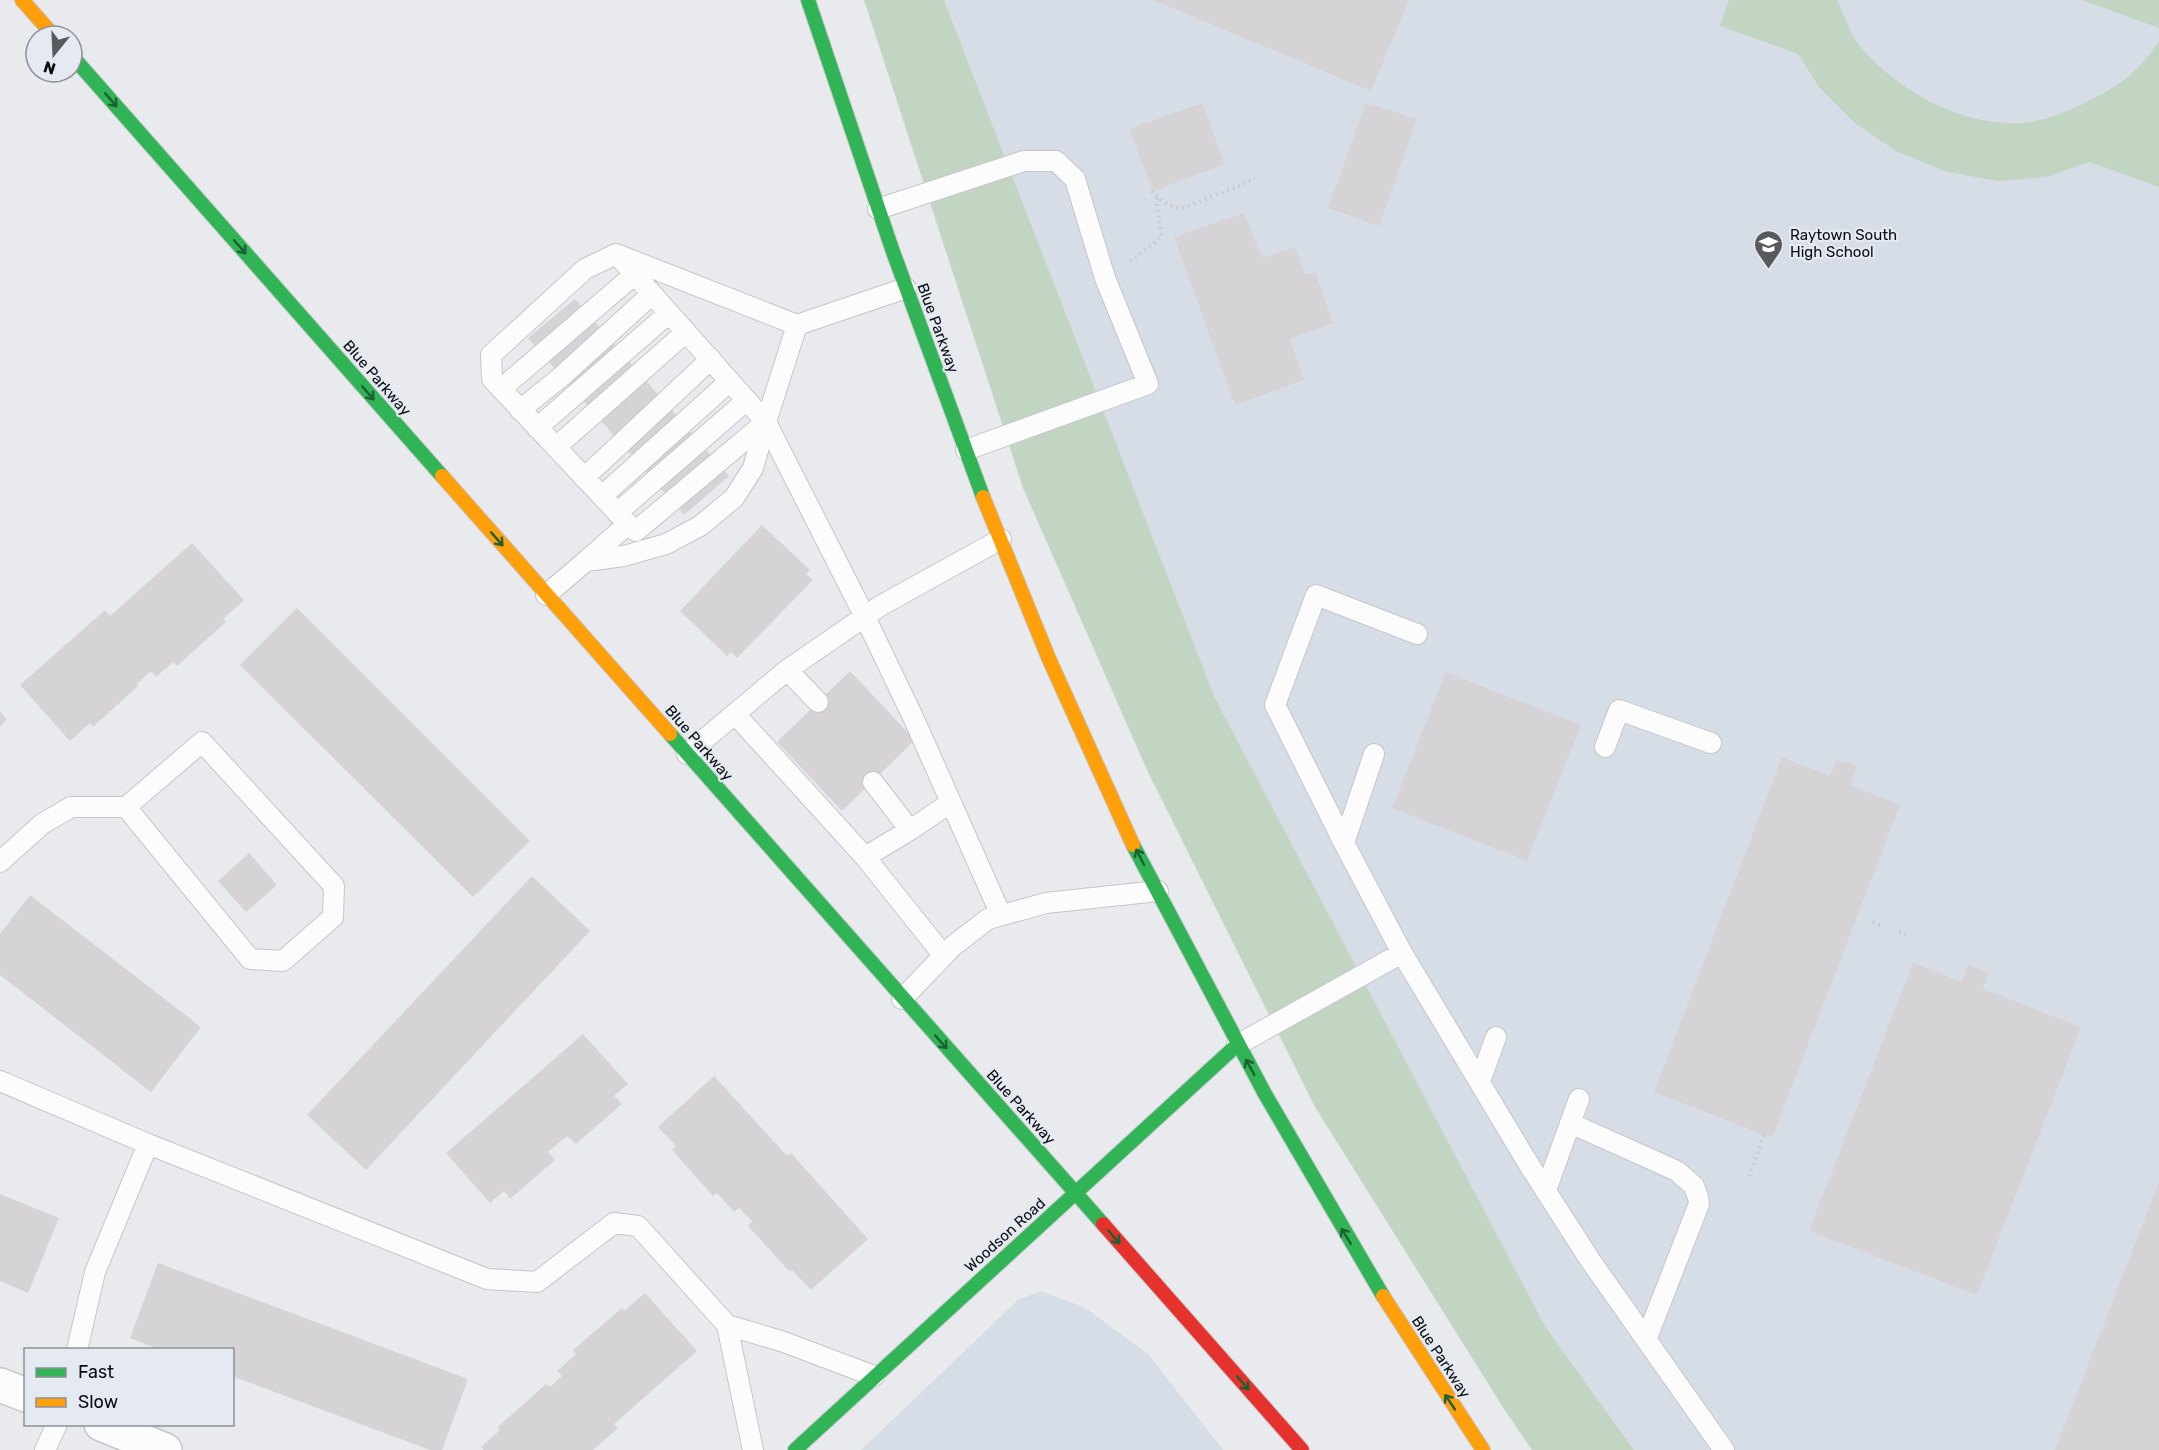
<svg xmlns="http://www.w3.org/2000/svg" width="2159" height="1450" viewBox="0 0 2159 1450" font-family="Rubik,sans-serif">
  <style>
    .built { fill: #d7dde7 }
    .green { fill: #c2d4c2 }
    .building { fill: #d5d3d6 }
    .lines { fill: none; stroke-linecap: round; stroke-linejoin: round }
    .lane-casing { stroke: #c4c6c9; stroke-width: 22 }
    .street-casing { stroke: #c4c6c9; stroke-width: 36 }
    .fast-casing { stroke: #c4c6c9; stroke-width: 16 }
    .slow-casing { stroke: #c4c6c9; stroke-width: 16 }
    .jam-casing { stroke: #c4c6c9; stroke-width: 16 }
    .path { stroke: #c7c8ca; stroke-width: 4; stroke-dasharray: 1.5 4.5; stroke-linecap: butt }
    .lane { stroke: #fcfcfc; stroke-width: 20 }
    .street { stroke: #fcfcfc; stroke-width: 33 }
    .fast { stroke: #30b455; stroke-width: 14 }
    .slow { stroke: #ff9f0a; stroke-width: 14 }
    .jam { stroke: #e5322d; stroke-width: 14 }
    .oneway { stroke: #1d6032 }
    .labels { text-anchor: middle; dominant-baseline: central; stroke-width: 4.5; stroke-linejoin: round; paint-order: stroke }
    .poi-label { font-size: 15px; fill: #0a0c0f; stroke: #e4e9f2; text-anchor: start }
    .street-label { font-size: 15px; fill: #0a0c0f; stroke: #e4e9f2 }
  </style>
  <rect width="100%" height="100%" fill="#e8eaee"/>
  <path class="built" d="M 944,0 L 2159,0 L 2159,1450 L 1634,1450 L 1545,1326 L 1215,698 Z
    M 1040,1291 L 1084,1307 L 1148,1354 L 1223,1450 L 861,1450 L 1018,1300 Z"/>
  <path class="green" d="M 864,0 L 944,0 L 1215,698 L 1545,1326 L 1634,1450 L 1532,1450 L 1504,1409 L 1315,1107 L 1147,770 L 1023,488 Z
    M 1729,0 L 1837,0 C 1844,14 1852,38 1862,49 C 1902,93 1961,126 2022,123 C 2045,121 2068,111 2087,102 C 2120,85 2139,72 2159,41 L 2159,187 L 2090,162 L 2046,177 L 1997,181 L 1944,171 L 1896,151 L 1856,124 L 1819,87 L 1798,54 L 1720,26 Z
    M 2082,0 L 2159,0 L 2159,28 Z"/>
  <path class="building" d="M 1153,0 L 1409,0 L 1371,91 Z
    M 1202,103 L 1225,164 L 1153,191 L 1129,129 Z
    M 1366,103 L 1417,119 L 1379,226 L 1328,208 Z
    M 1244,213 L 1262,258 L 1295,247 L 1305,275 L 1315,272 L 1333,323 L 1290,339 L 1304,380 L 1235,405 L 1174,237 Z
    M 575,299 L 729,476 L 684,515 L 528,338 Z
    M 762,525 L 810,570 L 806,574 L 813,580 L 737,658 L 731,652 L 727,656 L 680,611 Z
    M 192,543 L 244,600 L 223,619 L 226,622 L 177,666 L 173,662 L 156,677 L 151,671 L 137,684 L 138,686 L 93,727 L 90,723 L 70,741 L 20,685 L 105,610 L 110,616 Z
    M 297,608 L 530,841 L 473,897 L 240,665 Z
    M 850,671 L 915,740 L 842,811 L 777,742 Z
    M 1446,672 L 1581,725 L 1527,861 L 1392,808 Z
    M 0,712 L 7,719 L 0,726 Z
    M 1782,757 L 1830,776 L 1837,760 L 1857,766 L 1850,785 L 1900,805 L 1772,1138 L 1654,1092 Z
    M 249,853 L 277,885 L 246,912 L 218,881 Z
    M 532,876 L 590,931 L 366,1170 L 307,1115 Z
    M 30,895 L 201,1027 L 151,1092 L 0,975 L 0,934 Z
    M 1913,963 L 1962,982 L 1968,965 L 1988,973 L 1983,989 L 2081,1027 L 1977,1295 L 1809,1231 Z
    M 583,1034 L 628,1084 L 614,1096 L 622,1104 L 576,1144 L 567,1136 L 548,1152 L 555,1160 L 510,1199 L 504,1191 L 490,1203 L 446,1153 Z
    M 714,1076 L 787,1156 L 791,1153 L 868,1239 L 811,1290 L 792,1270 L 790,1272 L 748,1226 L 752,1221 L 739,1208 L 734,1212 L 717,1193 L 713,1196 L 672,1150 L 676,1146 L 658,1127 Z
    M 2159,1182 L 2159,1450 L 2055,1450 Z
    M 0,1194 L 59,1218 L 28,1293 L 0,1281 Z
    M 158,1263 L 468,1379 L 442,1450 L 430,1450 L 232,1376 L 232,1350 L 161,1350 L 130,1338 Z
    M 645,1293 L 697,1351 L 614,1424 L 618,1428 L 593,1450 L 484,1450 L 481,1447 L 500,1430 L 498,1427 L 546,1384 L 550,1387 L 562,1376 L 557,1371 L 576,1354 L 573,1350 L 622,1308 L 624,1311 Z"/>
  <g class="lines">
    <defs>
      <path id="lane" d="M 878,209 L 1024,161 L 1056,161 L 1075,179 L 1105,278 L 1148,384 L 966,450
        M 501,389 L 635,274
        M 520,410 L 562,376 L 652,294
        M 766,422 L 865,617 L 913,717 L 1001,915
        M 537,428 L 669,313
        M 556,447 L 686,332
        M 584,478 L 711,359
        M 602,496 L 730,381
        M 617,513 L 747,400
        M 628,524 L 636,531 L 766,422 L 797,325 L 906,288
        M 586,561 L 628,524 L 492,379 L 491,355 L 585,269 L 616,254 L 797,325
        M 546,595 L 586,561 L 624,556 L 666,544 L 700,526 L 734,498 L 753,468 L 766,422 L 620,258
        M 787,670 L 818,702
        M 735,714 L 865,857 L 944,956
        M 1605,747 L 1619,710 L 1711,743
        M 687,754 L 787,670 L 880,606 L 1001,539
        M 910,830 L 950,803
        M 1344,843 L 1374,754
        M 865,857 L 910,830 L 873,782
        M 0,862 L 42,824 L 71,807 L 126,807 L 202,742 L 334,886 L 333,917 L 283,961 L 250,959 L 126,807
        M 1402,953 L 1344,843 L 1275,705 L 1316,595 L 1417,634
        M 902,999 L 953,946 L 988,919 L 1046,903 L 1158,891
        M 1237,1045 L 1402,953 L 1531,1168 L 1590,1260 L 1724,1450
        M 0,1081 L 148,1144 L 487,1279 L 537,1282 L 614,1223 L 638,1226 L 727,1325 L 753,1450
        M 1480,1081 L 1496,1037
        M 1570,1123 L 1677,1171 L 1694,1186 L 1698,1197 L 1699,1204 L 1646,1340
        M 1546,1190 L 1579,1099
        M 727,1325 L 784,1342 L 874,1376
        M 77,1350 L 95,1272 L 148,1144
        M 45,1450 L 57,1424"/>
      <path id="street" d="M 0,1385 L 26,1395
        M 101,1424 L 165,1450"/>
      <path id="fast" d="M 808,0 L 892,249 L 983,497
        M 72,56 L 442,476
        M 670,734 L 1103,1224
        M 1133,845 L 1265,1094 L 1383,1296
        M 795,1450 L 1237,1045"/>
      <path id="slow" d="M 22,0 L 54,36
        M 442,476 L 670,734
        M 983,497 L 1049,659 L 1133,845
        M 1383,1296 L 1483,1450"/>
      <path id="jam" d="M 1103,1224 L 1302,1450"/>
    </defs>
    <use href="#lane" class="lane-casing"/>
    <use href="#street" class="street-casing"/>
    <use href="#fast" class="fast-casing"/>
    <use href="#slow" class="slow-casing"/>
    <use href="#jam" class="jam-casing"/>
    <path class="path" d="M 1152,191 C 1159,201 1170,207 1182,208 L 1235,188 L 1255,178
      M 1130,261 L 1162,237 L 1157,206 L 1157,198
      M 1873,922 L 1884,927
      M 1899,932 L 1911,936
      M 1749,1176 L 1764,1135"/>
    <use href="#lane" class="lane"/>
    <use href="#street" class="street"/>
    <use href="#fast" class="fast"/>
    <use href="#slow" class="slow"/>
    <use href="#jam" class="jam"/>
  </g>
  <defs><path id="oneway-shaft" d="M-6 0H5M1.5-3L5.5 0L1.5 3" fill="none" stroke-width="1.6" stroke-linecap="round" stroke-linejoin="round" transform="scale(1.5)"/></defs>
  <g class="oneway">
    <use href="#oneway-shaft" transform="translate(111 100) rotate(49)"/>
    <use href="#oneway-shaft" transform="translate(240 247) rotate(49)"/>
    <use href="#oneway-shaft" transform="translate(368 393) rotate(49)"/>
    <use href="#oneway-shaft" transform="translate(497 539) rotate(49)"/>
    <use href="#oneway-shaft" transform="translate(1140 857) rotate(-117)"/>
    <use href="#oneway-shaft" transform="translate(941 1042) rotate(48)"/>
    <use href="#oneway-shaft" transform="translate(1250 1067) rotate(-119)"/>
    <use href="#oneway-shaft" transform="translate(1346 1236) rotate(-122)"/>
    <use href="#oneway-shaft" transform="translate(1114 1237) rotate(49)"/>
    <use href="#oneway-shaft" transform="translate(1243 1383) rotate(49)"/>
    <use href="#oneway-shaft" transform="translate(1450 1402) rotate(-124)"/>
  </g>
  <defs>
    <symbol id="school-pin" viewBox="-11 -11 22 30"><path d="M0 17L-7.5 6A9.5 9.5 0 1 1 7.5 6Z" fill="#585a5d" stroke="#e4e9f2"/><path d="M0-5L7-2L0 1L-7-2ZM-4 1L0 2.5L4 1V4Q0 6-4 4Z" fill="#fff"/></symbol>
  </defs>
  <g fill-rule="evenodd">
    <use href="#school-pin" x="1752" y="228" width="33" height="45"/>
  </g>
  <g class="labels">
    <g class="poi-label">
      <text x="1790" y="235">Raytown South<tspan x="1790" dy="17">High School</tspan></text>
    </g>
    <g class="street-label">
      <text transform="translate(938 328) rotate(70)">Blue Parkway</text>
      <text transform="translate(377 378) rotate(49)">Blue Parkway</text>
      <text transform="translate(699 743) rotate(49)">Blue Parkway</text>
      <text transform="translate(1021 1107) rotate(48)">Blue Parkway</text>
      <text transform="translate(1005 1235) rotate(-42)">Woodson Road</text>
      <text transform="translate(1441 1357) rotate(57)">Blue Parkway</text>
    </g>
  </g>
  <rect x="24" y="1348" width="210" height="78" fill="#e4e9f2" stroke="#8d9197" stroke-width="1.5"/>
  <rect x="36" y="1368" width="30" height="9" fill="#30b455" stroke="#8d9197" stroke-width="1.5"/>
  <text x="78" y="1378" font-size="18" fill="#0a0c0f">Fast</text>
  <rect x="36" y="1398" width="30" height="9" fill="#ff9f0a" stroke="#8d9197" stroke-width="1.5"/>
  <text x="78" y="1408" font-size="18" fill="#0a0c0f">Slow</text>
  <g transform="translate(54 54) rotate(198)"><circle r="28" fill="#e4e9f2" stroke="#8d9197" stroke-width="1.5"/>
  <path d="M0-4.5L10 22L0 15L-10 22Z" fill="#585a5d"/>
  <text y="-9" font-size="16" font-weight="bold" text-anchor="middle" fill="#0a0c0f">N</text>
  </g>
</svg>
